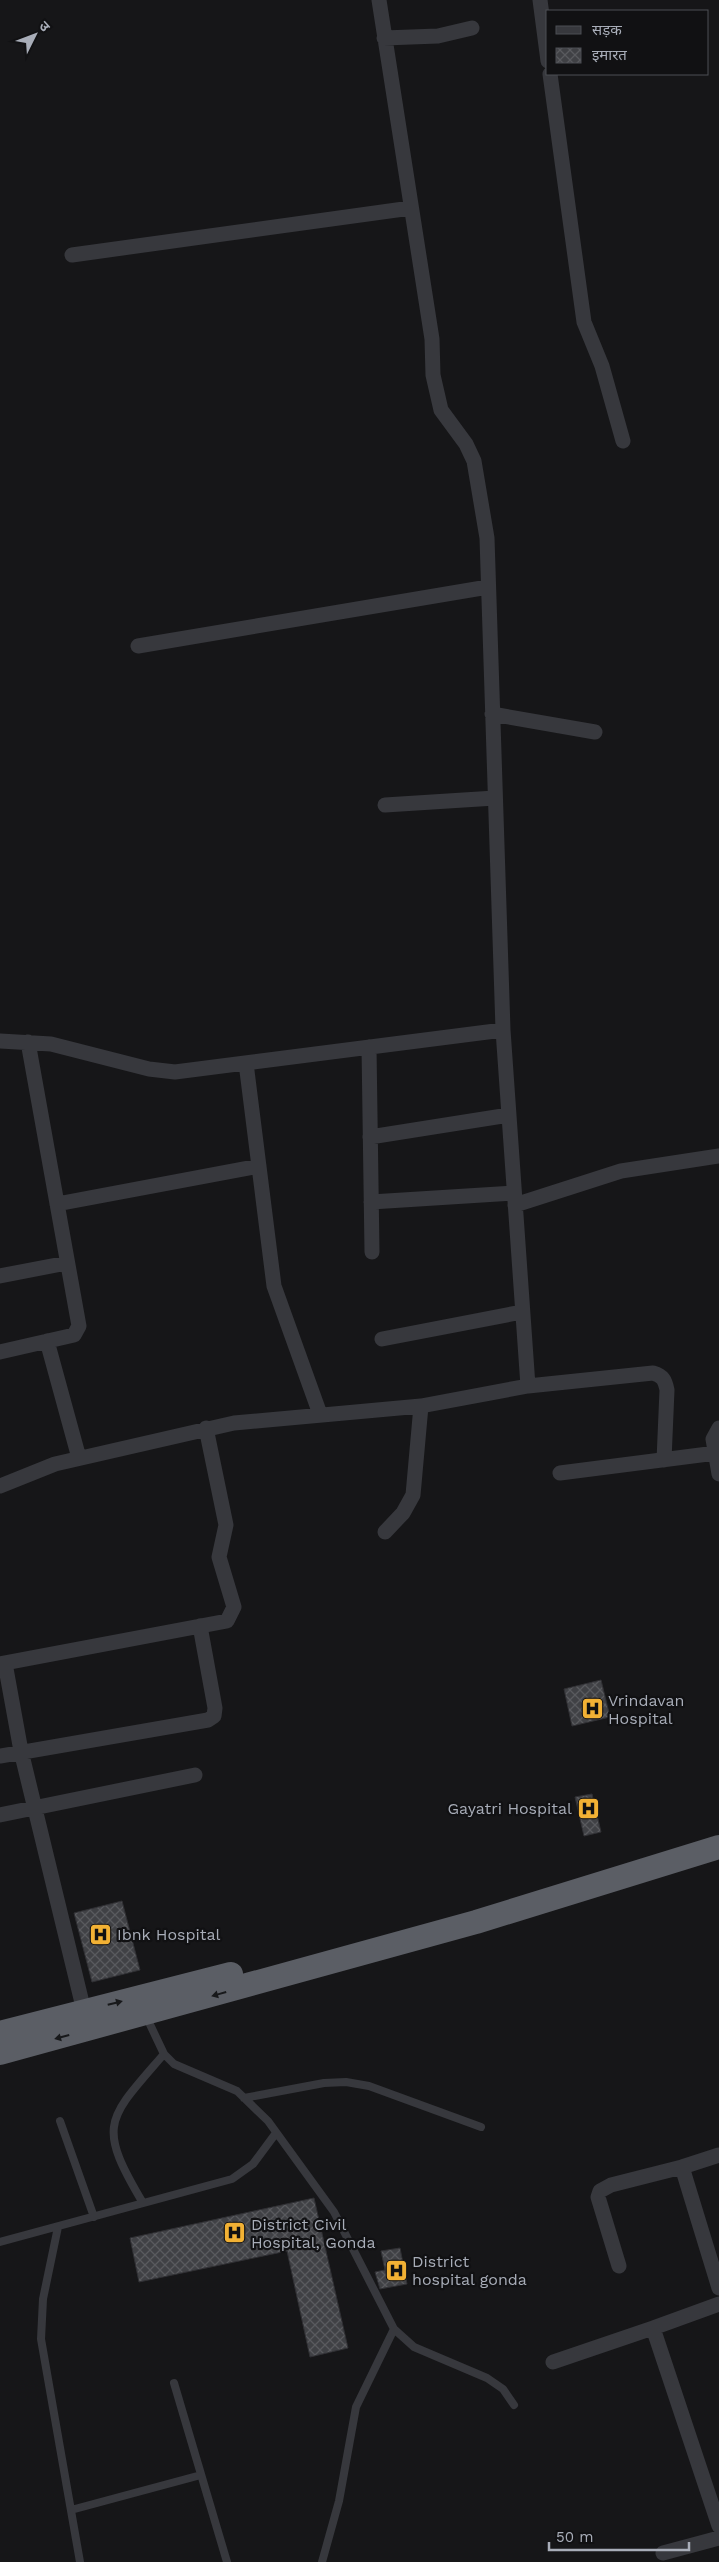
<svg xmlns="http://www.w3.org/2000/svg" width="719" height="2562" viewBox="0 0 719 2562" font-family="'Work Sans','Noto Sans Devanagari',sans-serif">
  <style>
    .building { fill: url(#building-cross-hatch); stroke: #303034 }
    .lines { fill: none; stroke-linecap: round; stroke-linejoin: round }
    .service { stroke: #37383d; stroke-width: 8 }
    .minor { stroke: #37383d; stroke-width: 15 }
    .trunk { stroke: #5b5e65; stroke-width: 24 }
    .oneway { fill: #18191b }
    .labels { text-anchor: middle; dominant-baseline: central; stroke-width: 4.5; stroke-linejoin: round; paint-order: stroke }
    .poi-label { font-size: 16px; fill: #a8adb8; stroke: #111113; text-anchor: start }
  </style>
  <defs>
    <pattern id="building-cross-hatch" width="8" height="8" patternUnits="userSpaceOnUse" patternTransform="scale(1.25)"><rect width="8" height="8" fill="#404145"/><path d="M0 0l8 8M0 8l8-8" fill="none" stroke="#595a5e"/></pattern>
  </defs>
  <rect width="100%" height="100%" fill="#161618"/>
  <path class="building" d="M 601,1680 L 610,1717 L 572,1726 L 564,1689 Z
    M 592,1794 L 601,1832 L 584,1836 L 575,1797 Z
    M 122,1901 L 140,1970 L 92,1982 L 74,1913 Z
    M 314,2198 L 348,2348 L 310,2357 L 287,2251 L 139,2282 L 130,2238 Z
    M 400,2248 L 407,2284 L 380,2289 L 375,2272 L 385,2270 L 381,2251 Z"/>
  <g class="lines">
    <path class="service" d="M 146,2016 L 164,2054 L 174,2064 L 237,2091 L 268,2121 L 334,2212 L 394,2329 L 414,2347 L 487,2378 L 503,2389 L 514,2405
      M 244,2098 L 324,2083 L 346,2082 L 369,2086 L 481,2127
      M 60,2121 L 94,2217
      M 143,2203 C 96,2124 107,2120 164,2054
      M 58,2227 L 43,2299 L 41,2339 L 80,2562
      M 0,2242 L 232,2179 L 253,2164 L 276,2133
      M 174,2383 L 227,2562
      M 71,2510 L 201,2475
      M 322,2562 L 339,2501 L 356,2407 L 394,2329"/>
    <path class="minor" d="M 379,0 L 432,339 L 433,375 L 441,410 L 466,444 L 474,461 L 487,538 L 503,1030 L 528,1386
      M 540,0 L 548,61
      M 384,38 L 438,36 L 472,28
      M 550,74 L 584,322 L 602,366 L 623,441
      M 72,255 L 411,208
      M 138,646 L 488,587
      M 492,714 L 595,732
      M 385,805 L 495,798
      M 0,1041 L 51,1044 L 149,1069 L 175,1072 L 503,1030
      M 369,1047 L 372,1252
      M 246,1063 L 274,1286 L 320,1414
      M 370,1137 L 509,1115
      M 371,1202 L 514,1193
      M 57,1204 L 259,1166
      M 515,1205 L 621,1171 L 719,1156
      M 0,1276 L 67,1263
      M 382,1339 L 522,1312
      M 47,1341 L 79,1458
      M 0,1352 L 74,1335 L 79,1326 L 28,1042
      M 719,1428 L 713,1439 L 719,1474
      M 560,1473 L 716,1453
      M 0,1486 L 55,1464 L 234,1423 L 421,1406 L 528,1386 L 653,1373 C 663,1376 665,1380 667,1390 L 664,1460
      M 385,1532 L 403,1513 L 413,1495 L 421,1406
      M 5,1663 L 21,1751 L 84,2011
      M 0,1664 L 227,1621 L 234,1607 L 219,1557 L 226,1525 L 206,1428
      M 0,1756 L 208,1720 L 214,1716 L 215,1708 L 200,1626
      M 0,1815 L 195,1775
      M 682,2167 L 719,2288
      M 619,2266 L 598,2197 L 600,2191 L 611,2185 L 682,2167 L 719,2155
      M 719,2304 L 653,2328 L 719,2526
      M 553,2362 L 653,2328
      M 663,2553 L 719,2538"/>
    <path class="trunk" d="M 0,2033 L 231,1974
      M 0,2053 L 476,1922 L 719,1847"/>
  </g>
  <defs><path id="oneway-solid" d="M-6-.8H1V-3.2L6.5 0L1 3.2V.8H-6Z" transform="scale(1.25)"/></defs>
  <g class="oneway">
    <use href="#oneway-solid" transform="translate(219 1994) rotate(164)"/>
    <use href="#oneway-solid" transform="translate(115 2003) rotate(-14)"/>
    <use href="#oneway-solid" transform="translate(62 2037) rotate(165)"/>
  </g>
  <defs>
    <symbol id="hospital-square" viewBox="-11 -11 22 22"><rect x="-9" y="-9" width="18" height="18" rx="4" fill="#f2b134" stroke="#111113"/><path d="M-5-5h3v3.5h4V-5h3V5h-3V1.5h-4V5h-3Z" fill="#111"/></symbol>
  </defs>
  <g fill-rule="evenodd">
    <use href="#hospital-square" x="580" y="1696" width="25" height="25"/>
    <use href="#hospital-square" x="576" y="1796" width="25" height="25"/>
    <use href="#hospital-square" x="88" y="1922" width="25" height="25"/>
    <use href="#hospital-square" x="222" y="2220" width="25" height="25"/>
    <use href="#hospital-square" x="384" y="2258" width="25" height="25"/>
  </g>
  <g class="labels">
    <g class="poi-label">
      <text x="608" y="1700">Vrindavan<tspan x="608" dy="18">Hospital</tspan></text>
      <text x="572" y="1808" text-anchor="end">Gayatri Hospital</text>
      <text x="117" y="1934">Ibnk Hospital</text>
      <text x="251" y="2224">District Civil<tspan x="251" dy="18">Hospital, Gonda</tspan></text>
      <text x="412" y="2261">District<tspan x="412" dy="18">hospital gonda</tspan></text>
    </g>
  </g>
  <rect x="546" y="10" width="162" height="65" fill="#111113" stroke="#4d4f55"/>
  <rect x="556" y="26" width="25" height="8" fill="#37383d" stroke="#4d4f55"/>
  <text x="592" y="35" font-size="15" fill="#a8adb8">सड़क</text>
  <rect x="556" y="48" width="25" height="15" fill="url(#building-cross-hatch)" stroke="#4d4f55"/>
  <text x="592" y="60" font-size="15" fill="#a8adb8">इमारत</text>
  <g transform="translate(35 35) rotate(48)" stroke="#111113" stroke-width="4" paint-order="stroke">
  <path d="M0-4L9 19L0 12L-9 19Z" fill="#a8adb8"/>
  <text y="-8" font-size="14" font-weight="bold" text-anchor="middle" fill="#a8adb8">उ</text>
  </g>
  <path d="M549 2542v8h140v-8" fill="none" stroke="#a8adb8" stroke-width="2.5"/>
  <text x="556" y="2542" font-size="15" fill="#a8adb8" stroke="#111113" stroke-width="4" paint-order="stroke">50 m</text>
</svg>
